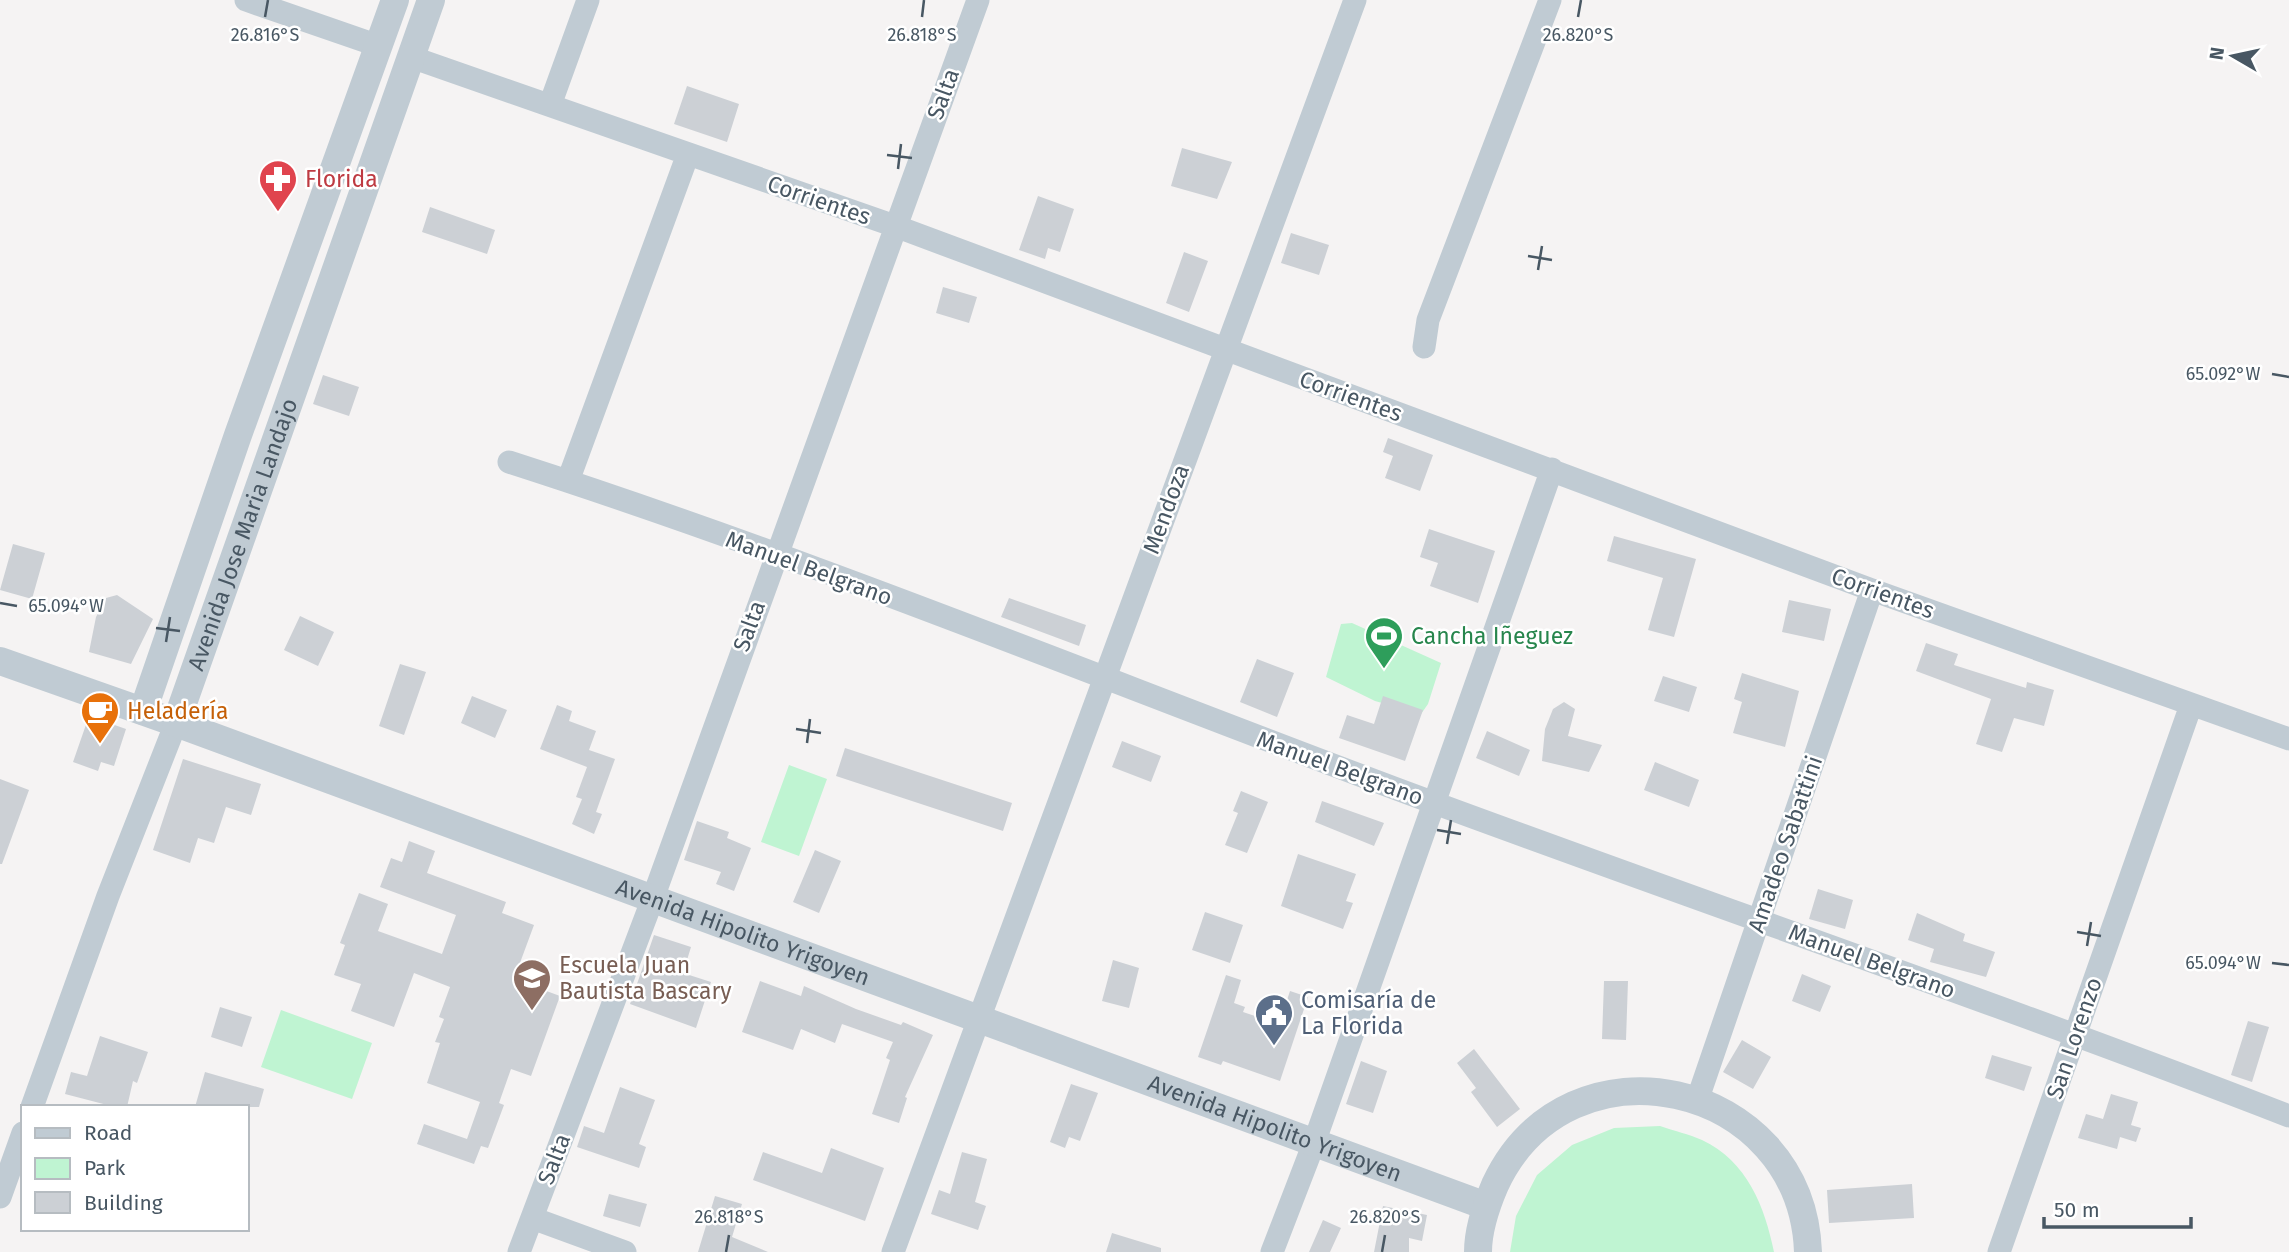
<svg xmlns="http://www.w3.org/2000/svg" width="2289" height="1252" viewBox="0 0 2289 1252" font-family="'Fira Sans',sans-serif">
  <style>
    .green { fill: #bff4d2 }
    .building { fill: #ccd0d5 }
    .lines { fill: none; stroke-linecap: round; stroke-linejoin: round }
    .minor { stroke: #c0cbd3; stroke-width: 23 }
    .tertiary { stroke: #c0cbd3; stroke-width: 28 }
    .ticks { fill: none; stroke: #485763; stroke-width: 2.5 }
    .labels { text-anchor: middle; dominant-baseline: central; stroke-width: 5; stroke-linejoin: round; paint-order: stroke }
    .street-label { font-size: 23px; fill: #485763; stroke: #fff }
    .health-label { font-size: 23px; fill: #be3a42; stroke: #fff; text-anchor: start }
    .leisure-label { font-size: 23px; fill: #27864d; stroke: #fff; text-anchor: start }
    .food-label { font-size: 23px; fill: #c56008; stroke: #fff; text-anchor: start }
    .education-label { font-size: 23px; fill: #785e54; stroke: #fff; text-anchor: start }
    .service-label { font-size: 23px; fill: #4e5e75; stroke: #fff; text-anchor: start }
    .ticks-label { font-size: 18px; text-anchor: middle; fill: #485763; stroke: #fff; stroke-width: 5; stroke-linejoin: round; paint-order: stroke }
  </style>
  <rect width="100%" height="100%" fill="#f5f3f3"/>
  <path class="green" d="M 1352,623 L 1441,663 L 1428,704 L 1421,714 L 1375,701 L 1326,677 L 1341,624 Z
    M 789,765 L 827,779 L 799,856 L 761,842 Z
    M 281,1010 L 372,1043 L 352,1099 L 261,1067 Z
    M 1660,1126 C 1674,1131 1689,1134 1702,1140 C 1747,1161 1765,1207 1774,1252 L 1510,1252 L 1516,1216 L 1537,1175 L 1572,1145 L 1614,1128 Z"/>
  <path class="building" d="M 687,86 L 739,104 L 727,142 L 674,124 Z
    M 1182,148 L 1232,162 L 1217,199 L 1171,186 Z
    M 1038,196 L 1074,209 L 1060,252 L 1048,248 L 1045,259 L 1019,250 Z
    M 430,207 L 495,230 L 487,254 L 422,232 Z
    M 1291,233 L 1329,245 L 1319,275 L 1281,263 Z
    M 1184,252 L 1208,261 L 1189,312 L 1166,303 Z
    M 943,287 L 977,297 L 969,323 L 936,313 Z
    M 323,375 L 359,387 L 349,416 L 313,404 Z
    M 1388,438 L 1433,455 L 1420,491 L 1385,478 L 1393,456 L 1383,452 Z
    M 1429,529 L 1495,551 L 1478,603 L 1430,586 L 1438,563 L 1420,557 Z
    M 1614,536 L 1696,559 L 1674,637 L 1648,630 L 1663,578 L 1607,561 Z
    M 13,544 L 45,553 L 32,599 L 0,590 Z
    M 117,595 L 153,619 L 131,664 L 89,652 L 96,617 L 106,598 Z
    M 1009,598 L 1086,625 L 1079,646 L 1001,617 Z
    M 1789,600 L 1831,609 L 1824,641 L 1782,632 Z
    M 300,616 L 334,632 L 318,666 L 284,650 Z
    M 1926,643 L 1958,654 L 1954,665 L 2026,688 L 2027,682 L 2054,690 L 2044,726 L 2014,718 L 2002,752 L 1976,744 L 1991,699 L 1916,671 Z
    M 1257,659 L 1294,673 L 1277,717 L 1240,702 Z
    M 400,664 L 426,672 L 404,735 L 379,726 Z
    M 1742,673 L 1799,691 L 1785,747 L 1733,733 L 1742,702 L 1734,699 Z
    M 1663,676 L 1697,687 L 1689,712 L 1654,701 Z
    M 472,696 L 507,710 L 495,738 L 461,723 Z
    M 1383,696 L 1423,710 L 1405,761 L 1339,738 L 1347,715 L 1374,724 Z
    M 1564,702 L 1575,709 L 1568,736 L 1602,745 L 1589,772 L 1542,761 L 1545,729 L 1553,709 Z
    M 557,705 L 572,711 L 569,721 L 596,731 L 589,750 L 615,759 L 596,812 L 602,814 L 594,834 L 572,824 L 582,799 L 576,797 L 587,767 L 540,749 Z
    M 89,716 L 126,729 L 114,766 L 101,762 L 98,771 L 73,762 Z
    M 1487,731 L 1530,750 L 1519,776 L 1476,758 Z
    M 1122,741 L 1161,756 L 1151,782 L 1112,767 Z
    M 845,748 L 1012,803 L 1003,831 L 836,776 Z
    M 183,759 L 261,784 L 251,815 L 226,807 L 214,843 L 198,838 L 190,863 L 153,850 Z
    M 1655,762 L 1699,780 L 1689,807 L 1644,790 Z
    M 0,779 L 29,790 L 2,864 L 0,864 Z
    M 1241,791 L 1268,802 L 1247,853 L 1225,845 L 1238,813 L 1233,811 Z
    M 1322,801 L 1384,823 L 1374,846 L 1315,822 Z
    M 697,821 L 729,832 L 727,838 L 751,848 L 734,891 L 716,884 L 721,872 L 684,860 Z
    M 409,841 L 435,851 L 427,873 L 506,902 L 502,913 L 534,925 L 514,979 L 560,996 L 531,1076 L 511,1069 L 499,1103 L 504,1105 L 488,1148 L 481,1146 L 474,1164 L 417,1144 L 424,1124 L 467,1139 L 480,1102 L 427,1083 L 440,1043 L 435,1042 L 444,1019 L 439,1017 L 450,987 L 414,973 L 394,1027 L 351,1011 L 361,984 L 334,975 L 345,945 L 340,943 L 359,893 L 388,904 L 378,931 L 442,954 L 456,915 L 380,887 L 391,858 L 402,862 Z
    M 815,850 L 841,861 L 819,913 L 793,902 Z
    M 1298,854 L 1356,874 L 1346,901 L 1353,903 L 1343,929 L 1281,906 Z
    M 1818,889 L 1853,900 L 1845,929 L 1809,919 Z
    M 1205,912 L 1243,925 L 1230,963 L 1192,950 Z
    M 1917,913 L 1965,934 L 1963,941 L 1995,952 L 1986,977 L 1930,962 L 1934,949 L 1908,940 Z
    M 654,935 L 691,947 L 683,973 L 711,982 L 696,1028 L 630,1004 Z
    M 1113,960 L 1139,968 L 1129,1008 L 1102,1001 Z
    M 1802,974 L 1831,986 L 1820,1012 L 1792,1001 Z
    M 1226,975 L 1241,980 L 1234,1003 L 1245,1007 L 1243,1012 L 1279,1024 L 1290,991 L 1308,997 L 1280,1081 L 1223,1061 L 1221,1065 L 1198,1057 Z
    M 760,981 L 801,996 L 804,986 L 856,1009 L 901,1025 L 903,1022 L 933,1035 L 905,1097 L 907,1098 L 899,1123 L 872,1114 L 890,1060 L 886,1058 L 893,1042 L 842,1024 L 835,1043 L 801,1029 L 793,1050 L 742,1032 Z
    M 1604,981 L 1628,981 L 1626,1040 L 1602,1039 Z
    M 220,1007 L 252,1017 L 242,1047 L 211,1037 Z
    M 2248,1021 L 2269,1027 L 2252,1082 L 2231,1075 Z
    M 100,1036 L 148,1052 L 137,1083 L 133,1081 L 127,1107 L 115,1107 L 65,1094 L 71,1072 L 87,1076 Z
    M 1742,1040 L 1771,1057 L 1753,1089 L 1723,1072 Z
    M 1474,1049 L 1520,1109 L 1497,1127 L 1471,1092 L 1476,1088 L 1457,1063 Z
    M 1992,1055 L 2032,1067 L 2024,1091 L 1985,1078 Z
    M 1361,1061 L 1387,1071 L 1373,1113 L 1346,1104 Z
    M 205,1072 L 264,1089 L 259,1107 L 195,1107 Z
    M 1071,1084 L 1098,1093 L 1080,1141 L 1069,1137 L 1065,1148 L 1050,1142 Z
    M 620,1087 L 655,1100 L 639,1144 L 646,1147 L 639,1168 L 577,1147 L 584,1126 L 604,1133 Z
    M 2111,1094 L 2138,1102 L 2131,1125 L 2141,1128 L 2136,1142 L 2120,1137 L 2117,1149 L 2078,1138 L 2086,1114 L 2103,1119 Z
    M 831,1148 L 884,1168 L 865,1221 L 753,1180 L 763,1152 L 822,1173 Z
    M 962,1152 L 987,1159 L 975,1202 L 986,1206 L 978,1230 L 931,1214 L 939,1190 L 950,1194 Z
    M 1912,1184 L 1914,1218 L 1829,1223 L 1827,1190 Z
    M 609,1194 L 647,1204 L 640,1227 L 603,1216 Z
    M 715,1196 L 742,1204 L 732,1237 L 768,1252 L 698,1252 Z
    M 1383,1206 L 1427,1215 L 1422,1241 L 1409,1238 L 1409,1252 L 1374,1252 Z
    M 1323,1220 L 1341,1228 L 1330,1252 L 1309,1252 Z
    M 1112,1233 L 1161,1248 L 1161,1252 L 1106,1252 Z"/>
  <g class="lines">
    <path class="minor" d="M 246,0 L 379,46
      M 411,57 L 895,226 L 1872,590 L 2289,739
      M 550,105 L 588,0
      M 1424,347 L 1428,320 L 1550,0
      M 509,462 C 808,558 1100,678 1394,788 C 1692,899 1993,1001 2289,1116
      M 568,481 L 688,154
      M 1698,1098 L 1872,590
      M 32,1107 L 108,896 L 176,723
      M 0,1197 L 23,1133
      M 532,1218 L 625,1252
      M 519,1252 L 653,898 L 978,0
      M 893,1252 L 1355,0
      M 1272,1252 L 1314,1143 L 1552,469
      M 1999,1252 L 2191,705"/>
    <g class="tertiary">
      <path id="s1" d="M 0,661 L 176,723 L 1486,1206"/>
      <path d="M 143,711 L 238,435 L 395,0"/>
      <path id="s2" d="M 176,723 L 431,0"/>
      <path d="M 1478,1252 C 1478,1229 1486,1206 1495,1185 C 1568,1028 1802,1080 1808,1252"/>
    </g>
  </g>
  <path class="ticks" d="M 265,17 L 268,0M 922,17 L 924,0M 1578,17 L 1581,0M 887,155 L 912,158M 898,169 L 901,144M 1528,256 L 1552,260M 1538,270 L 1542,246M 2272,374 L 2289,377M 0,603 L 17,606M 156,628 L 180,631M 166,642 L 170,617M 796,729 L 821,733M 807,743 L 810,719M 1437,830 L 1461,834M 1447,844 L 1451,820M 2077,932 L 2101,936M 2087,946 L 2091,922M 2272,963 L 2289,965M 726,1252 L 729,1235M 1382,1252 L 1385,1235"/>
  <defs>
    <symbol id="pharmacy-pin" viewBox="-11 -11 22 30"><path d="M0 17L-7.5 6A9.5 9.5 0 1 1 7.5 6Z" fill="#e0444e" stroke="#fff"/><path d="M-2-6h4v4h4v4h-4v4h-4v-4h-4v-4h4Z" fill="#fff"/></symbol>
    <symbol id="stadium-pin" viewBox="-11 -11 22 30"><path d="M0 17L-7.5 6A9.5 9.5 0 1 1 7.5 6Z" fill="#2e9e5b" stroke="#fff"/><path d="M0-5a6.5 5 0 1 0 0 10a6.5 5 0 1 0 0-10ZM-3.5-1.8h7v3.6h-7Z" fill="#fff"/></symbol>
    <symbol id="cafe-pin" viewBox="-11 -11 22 30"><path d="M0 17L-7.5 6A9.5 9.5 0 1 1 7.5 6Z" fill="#e8710a" stroke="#fff"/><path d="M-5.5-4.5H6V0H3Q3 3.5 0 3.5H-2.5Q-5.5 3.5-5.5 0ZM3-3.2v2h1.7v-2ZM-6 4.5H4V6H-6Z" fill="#fff"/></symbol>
    <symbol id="school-pin" viewBox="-11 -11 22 30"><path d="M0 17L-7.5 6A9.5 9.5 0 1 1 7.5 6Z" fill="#8d6e63" stroke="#fff"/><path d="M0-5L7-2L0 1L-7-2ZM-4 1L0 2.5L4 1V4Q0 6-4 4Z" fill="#fff"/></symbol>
    <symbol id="civic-pin" viewBox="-11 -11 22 30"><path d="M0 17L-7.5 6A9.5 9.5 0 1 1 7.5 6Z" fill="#5c6f8a" stroke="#fff"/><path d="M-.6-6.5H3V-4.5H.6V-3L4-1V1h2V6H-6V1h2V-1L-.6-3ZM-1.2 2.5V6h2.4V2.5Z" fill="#fff"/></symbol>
  </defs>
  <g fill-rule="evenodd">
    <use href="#pharmacy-pin" x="256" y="157" width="44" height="60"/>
    <use href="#stadium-pin" x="1362" y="614" width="44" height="60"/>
    <use href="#cafe-pin" x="78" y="689" width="44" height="60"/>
    <use href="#school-pin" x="510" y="956" width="44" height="60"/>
    <use href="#civic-pin" x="1252" y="991" width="44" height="60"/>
  </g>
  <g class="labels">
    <g class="street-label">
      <text transform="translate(943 94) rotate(-70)">Salta</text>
      <text transform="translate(819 200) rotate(19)">Corrientes</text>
      <text transform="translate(1351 396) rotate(20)">Corrientes</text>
      <text transform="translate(1166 509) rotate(-70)">Mendoza</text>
      <text stroke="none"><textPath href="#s2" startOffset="200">Avenida Jose Maria Landajo</textPath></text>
      <text transform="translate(809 568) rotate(20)">Manuel Belgrano</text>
      <text transform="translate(1883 593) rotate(20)">Corrientes</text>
      <text transform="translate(749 626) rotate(-70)">Salta</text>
      <text transform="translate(1340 768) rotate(20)">Manuel Belgrano</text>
      <text transform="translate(1785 844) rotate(-71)">Amadeo Sabattini</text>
      <text stroke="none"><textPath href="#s1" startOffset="791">Avenida Hipolito Yrigoyen</textPath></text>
      <text transform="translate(1872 961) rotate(20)">Manuel Belgrano</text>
      <text transform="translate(2074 1038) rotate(-71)">San Lorenzo</text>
      <text stroke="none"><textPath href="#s1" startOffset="1358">Avenida Hipolito Yrigoyen</textPath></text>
      <text transform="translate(554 1159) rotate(-69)">Salta</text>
    </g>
    <g class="health-label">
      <text x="305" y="179">Florida</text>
    </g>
    <g class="leisure-label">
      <text x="1411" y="636">Cancha Iñeguez</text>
    </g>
    <g class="food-label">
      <text x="127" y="711">Heladería</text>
    </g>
    <g class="education-label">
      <text x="559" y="965">Escuela Juan<tspan x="559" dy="26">Bautista Bascary</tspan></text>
    </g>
    <g class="service-label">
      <text x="1301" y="1000">Comisaría de<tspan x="1301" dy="26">La Florida</tspan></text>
    </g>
  </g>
  <g class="ticks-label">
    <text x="265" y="41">26.816°S</text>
    <text x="922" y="41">26.818°S</text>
    <text x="1578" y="41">26.820°S</text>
    <text x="2223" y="380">65.092°W</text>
    <text x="66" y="612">65.094°W</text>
    <text x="2223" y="969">65.094°W</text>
    <text x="729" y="1223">26.818°S</text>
    <text x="1385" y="1223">26.820°S</text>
  </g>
  <rect x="21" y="1105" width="228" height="126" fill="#ffffff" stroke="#b6bcc1" stroke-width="2"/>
  <rect x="35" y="1128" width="35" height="10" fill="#c0cbd3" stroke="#b6bcc1" stroke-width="2"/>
  <text x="84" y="1140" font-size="21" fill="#485763">Road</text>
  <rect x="35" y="1158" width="35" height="21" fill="#bff4d2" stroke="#b6bcc1" stroke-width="2"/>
  <text x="84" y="1175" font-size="21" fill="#485763">Park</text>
  <rect x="35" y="1192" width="35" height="21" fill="#ccd0d5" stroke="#b6bcc1" stroke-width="2"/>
  <text x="84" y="1210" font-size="21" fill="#485763">Building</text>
  <g transform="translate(2233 56) rotate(279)" stroke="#ffffff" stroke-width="5" paint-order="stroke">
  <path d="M0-5L12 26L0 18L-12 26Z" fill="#485763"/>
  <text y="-10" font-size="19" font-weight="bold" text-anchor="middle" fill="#485763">N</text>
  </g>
  <path d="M2044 1217v10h147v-10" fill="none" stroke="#485763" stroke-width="3.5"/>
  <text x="2054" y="1217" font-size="21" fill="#485763" stroke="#ffffff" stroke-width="5" paint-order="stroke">50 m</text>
</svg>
